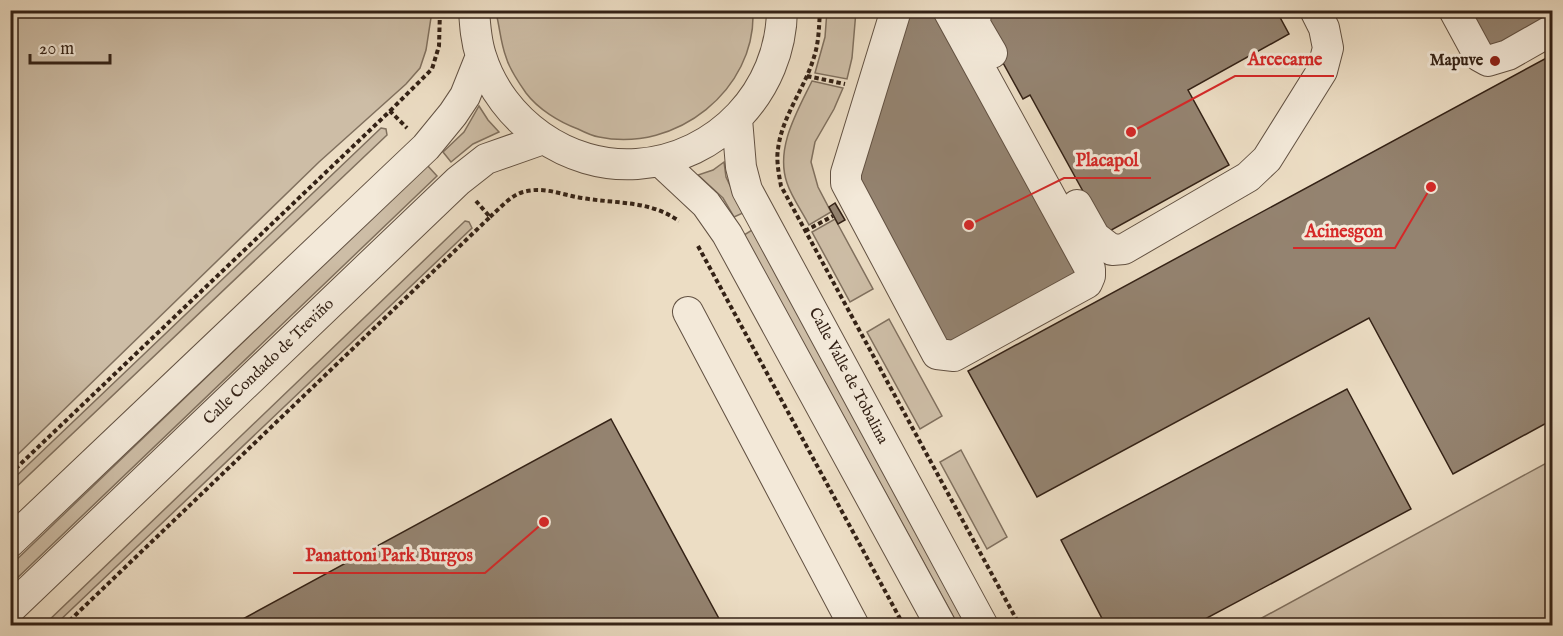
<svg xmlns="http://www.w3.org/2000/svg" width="1563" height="636" viewBox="0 0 1563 636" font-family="'IM FELL English',serif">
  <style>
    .green { fill: #cdbda6; stroke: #80705e; stroke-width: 1.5 }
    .building { fill: #948370; stroke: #342216; stroke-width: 1.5 }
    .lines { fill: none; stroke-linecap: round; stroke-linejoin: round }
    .minor-casing { stroke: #625142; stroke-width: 32 }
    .path { stroke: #342216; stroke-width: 4; stroke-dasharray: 4.5 3; stroke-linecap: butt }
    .minor { stroke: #f3e9d9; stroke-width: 30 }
    .poi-dot { fill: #8f2418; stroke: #f3e9d9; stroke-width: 2 }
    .labels { text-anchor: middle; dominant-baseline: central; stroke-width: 6; stroke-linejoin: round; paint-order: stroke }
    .poi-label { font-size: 16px; font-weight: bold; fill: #342216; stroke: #f3e9d9; text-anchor: end }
    .street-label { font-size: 16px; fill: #342216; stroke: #f3e9d9 }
    .leader { fill: none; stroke: #d62828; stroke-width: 2 }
    .callout-dot { fill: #d62828; stroke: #f3e9d9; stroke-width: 2 }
    .callout-label { font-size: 18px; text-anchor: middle; font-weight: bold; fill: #d62828; stroke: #f3e9d9; stroke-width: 6; stroke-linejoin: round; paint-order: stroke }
  </style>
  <rect width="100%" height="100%" fill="#ecddc4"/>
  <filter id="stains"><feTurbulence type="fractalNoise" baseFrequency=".00333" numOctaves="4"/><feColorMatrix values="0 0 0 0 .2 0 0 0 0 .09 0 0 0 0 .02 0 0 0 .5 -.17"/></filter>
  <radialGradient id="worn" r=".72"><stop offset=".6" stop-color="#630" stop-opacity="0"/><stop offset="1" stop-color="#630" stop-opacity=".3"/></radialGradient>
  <path class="green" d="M 11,10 L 432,11 L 426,50 L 420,68 L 406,84 L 319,162 L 11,461 Z
    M 498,11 L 753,11 C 756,90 676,153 599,137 C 592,136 584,132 578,129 C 559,122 538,109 526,93 C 519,83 509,68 506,57 C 501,44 500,30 497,17 Z
    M 827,11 L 856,11 L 852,58 L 847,79 L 815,73 L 825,37 Z
    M 812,81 L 843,88 L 834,109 L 815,142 L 811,162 L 818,187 L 831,212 L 809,225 C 802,211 792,198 787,183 C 775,148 797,112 812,81 Z
    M 479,106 L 488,120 L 499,132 L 473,144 L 451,162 L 443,152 L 464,132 Z
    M 381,128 L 386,129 L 387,135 L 11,492 L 11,481 Z
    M 724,162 L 726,177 L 743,213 L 734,217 L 723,198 L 698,175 L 713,170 Z
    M 427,165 L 437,176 L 11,584 L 11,565 Z
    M 835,219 L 873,289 L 850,302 L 812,232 Z
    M 465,221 L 469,222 L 472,228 L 55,625 L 44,625 Z
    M 752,230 L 967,625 L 958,625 L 744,235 Z
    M 889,319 L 942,416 L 920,429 L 867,332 Z
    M 961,450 L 1007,537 L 987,549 L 940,462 Z
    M 1552,460 L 1552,625 L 1249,625 Z"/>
  <path class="building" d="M 917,10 L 937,10 L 1081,273 L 948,346 L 858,177 L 905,15 Z
    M 1003,10 L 1276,10 L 1289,34 L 1188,90 L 1229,165 L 1106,233 L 1030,95 L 1023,99 L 981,23 Z
    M 1465,10 L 1552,10 L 1552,18 L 1488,52 Z
    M 1552,55 L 1552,420 L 1453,474 L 1369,318 L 1037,497 L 968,371 Z
    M 835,203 L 845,220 L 838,224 L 829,207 Z
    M 1347,389 L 1411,509 L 1192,626 L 1106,626 L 1061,540 Z
    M 611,419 L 723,626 L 230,626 Z"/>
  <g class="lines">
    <defs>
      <path id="minor" d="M 474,10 C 475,26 476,41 481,56 C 501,121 568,169 637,164 C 718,158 781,91 782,10
        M 896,10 L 846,173 L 846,183 L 937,354 L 954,356 L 1087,283 L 1090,276 L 1090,269 L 948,10
        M 976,10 L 975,24 L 992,53
        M 1454,10 L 1479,56 L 1488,61 L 1508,55 L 1552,30
        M 737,119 L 741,167 L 747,190 L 983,626
        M 660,161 L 706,204 L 727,234 L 941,626
        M 1077,205 L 1095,237 L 1112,250 L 1124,249 L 1248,177 L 1267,159 L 1322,71 L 1328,48 L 1324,28 L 1315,10
        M 688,312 L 854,626
        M 10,542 L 426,147 L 453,114 L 465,96 L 481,56
        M 10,609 L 458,181 L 486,159 L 543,139"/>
    </defs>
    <use href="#minor" class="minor-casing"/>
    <path class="path" d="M 820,10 C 819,26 819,42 814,57 C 805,88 782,116 778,149 C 776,160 779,175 781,186 L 1020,626
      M 807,76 L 845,84
      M 390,111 L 432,69 L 439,46 L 440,10
      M 490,217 C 500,208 510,196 523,192 C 544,186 562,195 582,198 C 617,204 649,200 679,221
      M 805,231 L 833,216
      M 698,246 L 904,626
      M 10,474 L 390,111 L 407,128
      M 64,626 L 490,217 L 476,201"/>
    <use href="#minor" class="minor"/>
  </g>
  <circle class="poi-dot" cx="1495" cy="61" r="6"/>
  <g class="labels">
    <g class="poi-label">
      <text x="1483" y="61">Mapuve</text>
    </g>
    <g class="street-label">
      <text transform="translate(269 362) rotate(-44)">Calle Condado de Treviño</text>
      <text transform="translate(848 376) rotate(62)">Calle Valle de Tobalina</text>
    </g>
  </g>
  <path class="leader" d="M1131 132L1235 76H1334M969 225L1064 178H1151M1431 187L1395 248H1293M544 522L485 573H293"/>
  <g class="callout-dot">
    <circle cx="1131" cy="132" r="6"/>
    <circle cx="969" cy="225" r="6"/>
    <circle cx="1431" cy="187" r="6"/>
    <circle cx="544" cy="522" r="6"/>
  </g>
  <g class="callout-label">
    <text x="1285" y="65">Arcecarne</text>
    <text x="1107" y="166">Placapol</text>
    <text x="1344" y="237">Acinesgon</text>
    <text x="389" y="561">Panattoni Park Burgos</text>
  </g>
  <rect width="1563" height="636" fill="none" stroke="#ecddc4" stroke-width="36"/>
  <rect x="12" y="12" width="1539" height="612" fill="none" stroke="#342216" stroke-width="3"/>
  <rect x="18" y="18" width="1527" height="600" fill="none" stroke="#342216" stroke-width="1.5"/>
  <path d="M30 54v9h80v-9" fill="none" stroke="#342216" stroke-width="3"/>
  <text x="39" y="54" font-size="18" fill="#342216" stroke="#f3e9d9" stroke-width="4.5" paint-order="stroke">20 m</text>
  <rect width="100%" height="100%" filter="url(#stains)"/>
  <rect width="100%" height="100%" fill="url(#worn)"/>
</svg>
